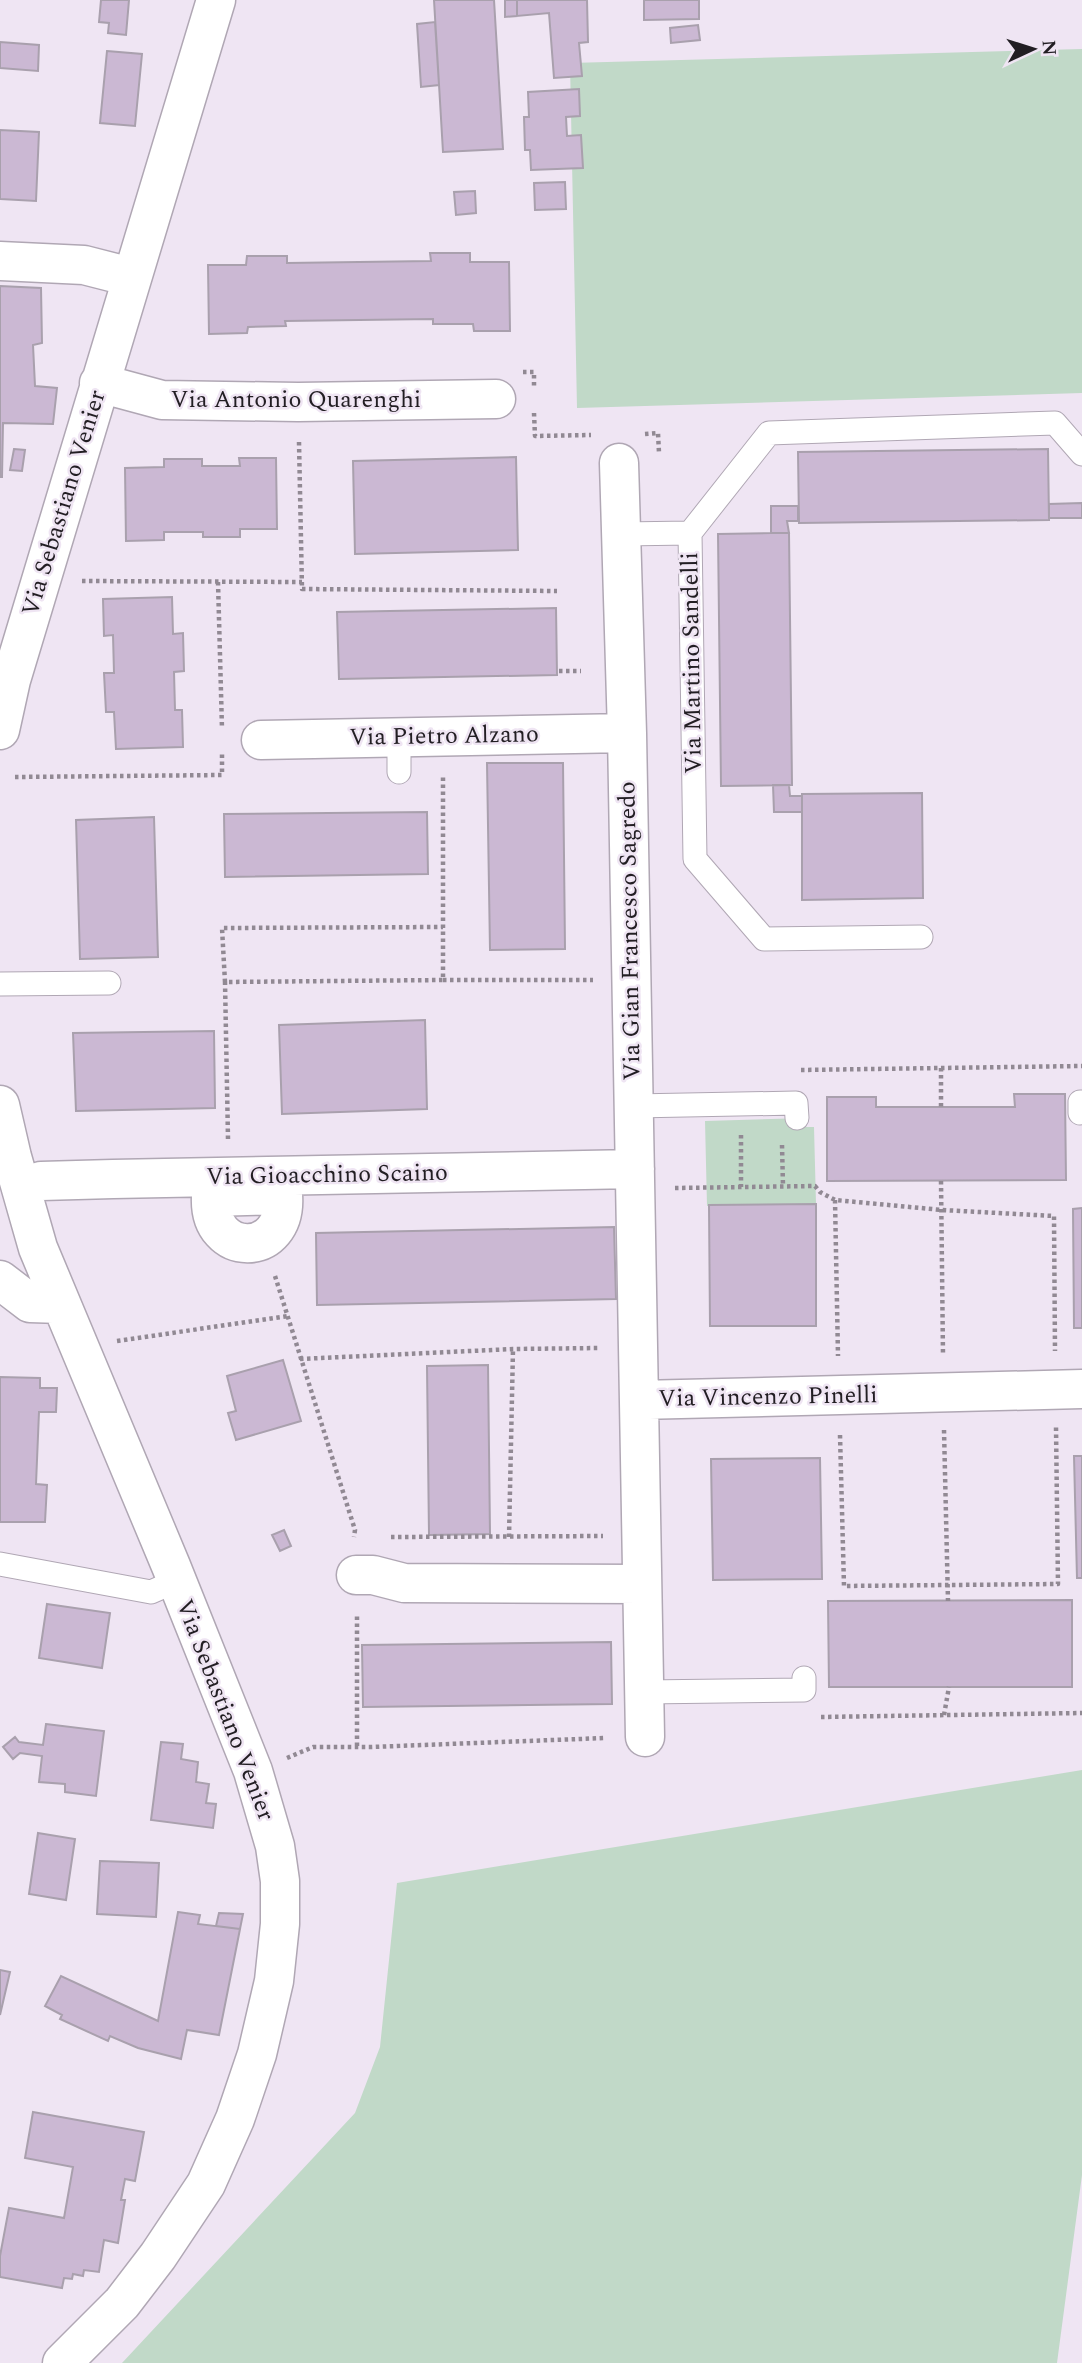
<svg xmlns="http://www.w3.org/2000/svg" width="1082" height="2363" viewBox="0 0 1082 2363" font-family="Spectral,serif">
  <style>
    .green { fill: #c1d9c8 }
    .building { fill: #cbb8d3; stroke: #a9a0ad; stroke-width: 2 }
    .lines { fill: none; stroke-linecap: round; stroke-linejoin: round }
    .lane-casing { stroke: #b0a7b4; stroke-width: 25 }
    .street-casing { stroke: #b0a7b4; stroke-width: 41 }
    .path { stroke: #918993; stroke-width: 4.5; stroke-dasharray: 3.5 3.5; stroke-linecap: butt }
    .lane { stroke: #fff; stroke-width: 23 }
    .street { stroke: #fff; stroke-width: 38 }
    .labels { text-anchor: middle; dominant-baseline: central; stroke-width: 5; stroke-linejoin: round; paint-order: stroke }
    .street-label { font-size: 24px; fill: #221e23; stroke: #efe5f3 }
  </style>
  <rect width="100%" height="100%" fill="#efe5f3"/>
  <path class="green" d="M 1082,49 L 1082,393 L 577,408 L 570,63 Z
    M 806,1118 L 806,1127 L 814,1127 L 816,1204 L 707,1206 L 705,1121 Z
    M 1082,1770 L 1082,2175 L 1057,2363 L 122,2363 L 355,2113 L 380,2047 L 397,1883 Z"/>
  <path class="building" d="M 101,0 L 129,0 L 126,35 L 108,33 L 109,23 L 99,22 Z
    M 434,0 L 494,0 L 503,149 L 443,152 Z
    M 505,0 L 517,0 L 517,16 L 505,17 Z
    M 517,0 L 587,0 L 588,42 L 579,43 L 582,76 L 554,78 L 549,13 L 517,16 Z
    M 644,0 L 699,0 L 699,19 L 644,20 Z
    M 435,22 L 439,85 L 421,87 L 417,24 Z
    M 698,25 L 700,40 L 671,43 L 670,28 Z
    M 0,42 L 39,45 L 38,71 L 0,68 Z
    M 107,51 L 142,54 L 135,126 L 100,123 Z
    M 579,89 L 580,116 L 566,117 L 567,136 L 581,135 L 583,168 L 531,170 L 530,150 L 525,150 L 524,117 L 529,117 L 528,92 Z
    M 0,130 L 39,132 L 36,201 L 0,199 Z
    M 565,182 L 566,209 L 535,210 L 534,183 Z
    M 475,191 L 476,213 L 456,215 L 454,192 Z
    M 430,253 L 470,253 L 470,262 L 509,262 L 510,331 L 474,331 L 473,324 L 433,324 L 433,319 L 285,321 L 286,326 L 248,327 L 247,333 L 209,334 L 208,265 L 246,265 L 247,256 L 287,256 L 287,263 L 431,261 Z
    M 0,286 L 41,288 L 42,343 L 33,345 L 35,386 L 57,388 L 53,424 L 3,423 L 2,477 L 0,477 Z
    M 14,449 L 25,450 L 22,471 L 10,470 Z
    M 1048,449 L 1049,520 L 799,523 L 798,452 Z
    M 516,457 L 518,550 L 355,554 L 353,461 Z
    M 239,458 L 276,458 L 277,529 L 240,529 L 240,537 L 203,537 L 203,532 L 164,532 L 164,540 L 126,541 L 125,468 L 164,467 L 164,459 L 202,459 L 202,466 L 240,466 Z
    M 1082,503 L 1082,518 L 1049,518 L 1049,504 Z
    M 771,506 L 798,506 L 798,521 L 787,521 L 789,533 L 771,533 Z
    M 771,533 L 789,533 L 792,785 L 721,786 L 718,534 Z
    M 172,597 L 173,634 L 183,633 L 184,671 L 174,672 L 175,710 L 182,710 L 183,747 L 116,749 L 114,712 L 106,712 L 104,673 L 114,673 L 113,635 L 104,636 L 103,599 Z
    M 556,608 L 557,675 L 339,679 L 337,612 Z
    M 487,763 L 563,763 L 565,949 L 490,950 Z
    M 773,785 L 789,785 L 790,796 L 802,796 L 802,812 L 774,812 Z
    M 922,793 L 923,898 L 802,900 L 802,794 Z
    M 427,812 L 428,874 L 225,877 L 224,814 Z
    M 154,817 L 158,957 L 80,959 L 76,820 Z
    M 425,1020 L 427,1109 L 282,1114 L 279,1025 Z
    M 214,1031 L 215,1108 L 76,1111 L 73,1033 Z
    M 1014,1094 L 1065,1094 L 1066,1180 L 827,1181 L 827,1097 L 876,1097 L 876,1107 L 1015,1107 Z
    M 816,1204 L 816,1326 L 710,1326 L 709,1205 Z
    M 1082,1208 L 1082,1328 L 1074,1328 L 1073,1209 Z
    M 614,1227 L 616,1299 L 317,1305 L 316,1233 Z
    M 283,1360 L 301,1421 L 236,1440 L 228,1413 L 236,1411 L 227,1376 Z
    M 488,1365 L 490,1534 L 429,1535 L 427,1366 Z
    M 0,1377 L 40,1378 L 40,1388 L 57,1388 L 56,1412 L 39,1412 L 36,1484 L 47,1485 L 45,1522 L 0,1522 Z
    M 1074,1456 L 1082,1456 L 1082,1578 L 1077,1578 Z
    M 820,1458 L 822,1579 L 713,1580 L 711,1459 Z
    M 284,1530 L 291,1546 L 280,1551 L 272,1535 Z
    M 1072,1600 L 1072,1687 L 829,1687 L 828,1601 Z
    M 47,1604 L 110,1613 L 102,1668 L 39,1658 Z
    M 611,1642 L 612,1704 L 363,1707 L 362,1645 Z
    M 46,1724 L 104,1731 L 96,1796 L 65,1792 L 65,1784 L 39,1782 L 42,1756 L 20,1753 L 13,1759 L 3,1747 L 15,1737 L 19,1742 L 43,1745 Z
    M 161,1742 L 183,1744 L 181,1759 L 198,1762 L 196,1782 L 209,1784 L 206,1803 L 216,1804 L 213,1828 L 151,1820 Z
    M 38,1833 L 75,1839 L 66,1900 L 29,1894 Z
    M 100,1861 L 159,1863 L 156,1917 L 97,1914 Z
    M 178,1912 L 200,1915 L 198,1924 L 240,1929 L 219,2035 L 187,2030 L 181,2059 L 138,2048 L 110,2036 L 108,2041 L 60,2019 L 62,2015 L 45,2006 L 61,1976 L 158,2021 Z
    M 219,1913 L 243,1914 L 240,1929 L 216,1926 Z
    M 0,1970 L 10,1972 L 0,2015 Z
    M 33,2112 L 144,2132 L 135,2181 L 125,2179 L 121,2200 L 125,2200 L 118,2243 L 104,2240 L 99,2272 L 84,2270 L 83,2276 L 73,2274 L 72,2279 L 64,2278 L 62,2288 L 0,2277 L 0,2256 L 9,2208 L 64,2218 L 73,2167 L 25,2158 Z"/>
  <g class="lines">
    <defs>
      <path id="lane" d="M 622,534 L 690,533
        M 399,737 L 399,772
        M 921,937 L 764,939 L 695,859 L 690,533 L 769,433 L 1055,423 L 1082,454
        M 0,984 L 109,983
        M 634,1106 L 796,1103 L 797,1118
        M 1080,1113 L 1080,1102 L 1082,1102
        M 0,1564 L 151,1592 L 176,1581
        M 644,1692 L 804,1690 L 804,1678"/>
      <path id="street" d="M 0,261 L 84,265 L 131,277
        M 99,383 L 162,400 L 298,402 L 496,399
        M 619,463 L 627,733 L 645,1737
        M 0,730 L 11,680 L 216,0
        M 261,740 L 627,733
        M 0,1105 L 12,1157 L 38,1248 L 171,1566 L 253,1771 L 275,1846 L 280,1881 L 280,1924 L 274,1981 L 257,2054 L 235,2119 L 206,2184 L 158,2256 L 122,2303 L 62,2363
        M 21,1188 L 41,1181 L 113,1179 L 635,1169
        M 283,1195 C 288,1259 208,1259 211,1197 Z
        M 0,1280 L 30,1303 L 61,1304
        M 639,1400 L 1082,1389
        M 356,1575 L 373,1575 L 404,1583 L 641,1584"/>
    </defs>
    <use href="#lane" class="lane-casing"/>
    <use href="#street" class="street-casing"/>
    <path class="path" d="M 523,372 L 534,372 L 534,387
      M 534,413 L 535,436 L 591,435
      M 645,434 L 658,433 L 659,453
      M 299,442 L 302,589 L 557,591
      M 82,581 L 302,582
      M 218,582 L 222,729
      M 559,671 L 581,671
      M 15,777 L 222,775 L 222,752
      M 443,980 L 593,980
      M 225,982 L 222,928 L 443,927
      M 941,1068 L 941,1108
      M 801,1070 L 1082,1066
      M 741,1135 L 741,1187
      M 228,1139 L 225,982 L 443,980 L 443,777
      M 782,1145 L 783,1186
      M 941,1181 L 943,1355
      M 675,1188 L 815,1186 L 820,1192 L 835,1200 L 942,1210 L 1054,1216 L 1055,1351
      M 835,1200 L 838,1356
      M 275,1276 L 355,1530 L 354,1537
      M 117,1341 L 288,1316
      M 300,1359 L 513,1349 L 599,1348
      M 944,1430 L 948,1601
      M 840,1435 L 844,1586 L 1058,1584 L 1056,1427
      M 391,1537 L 603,1536
      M 509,1537 L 513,1349
      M 944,1715 L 949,1687
      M 821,1717 L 1082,1713
      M 357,1746 L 357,1614
      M 287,1758 L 313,1747 L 371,1747 L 605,1738"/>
    <use href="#lane" class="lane"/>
    <use href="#street" class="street"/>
  </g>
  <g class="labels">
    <g class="street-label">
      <text x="296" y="400">Via Antonio Quarenghi</text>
      <text transform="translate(64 503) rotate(-73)">Via Sebastiano Venier</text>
      <text transform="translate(692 663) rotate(-91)">Via Martino Sandelli</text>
      <text transform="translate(444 736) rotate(-1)">Via Pietro Alzano</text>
      <text transform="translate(630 931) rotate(-91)">Via Gian Francesco Sagredo</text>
      <text transform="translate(327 1175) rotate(-1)">Via Gioacchino Scaino</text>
      <text transform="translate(768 1397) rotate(-1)">Via Vincenzo Pinelli</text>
      <text transform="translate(225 1710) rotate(69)">Via Sebastiano Venier</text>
    </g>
  </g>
  <g transform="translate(1033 49) rotate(86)" stroke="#efe5f3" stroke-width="5" paint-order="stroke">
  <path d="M0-5L12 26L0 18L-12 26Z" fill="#221e23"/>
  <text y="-10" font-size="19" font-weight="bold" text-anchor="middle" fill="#221e23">N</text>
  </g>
</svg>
